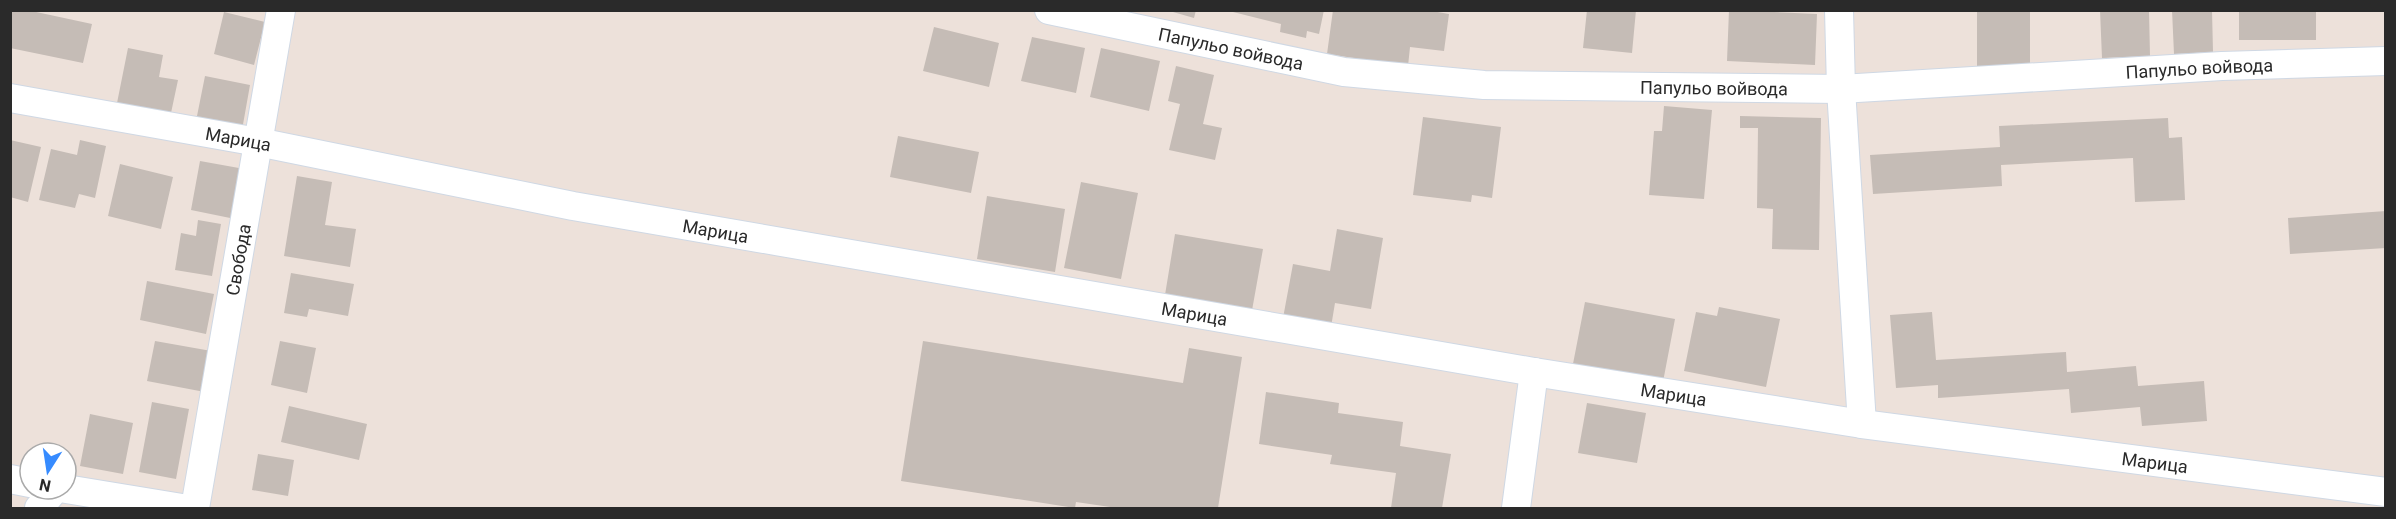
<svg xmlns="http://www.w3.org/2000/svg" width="2396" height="519" viewBox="0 0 2396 519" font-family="Roboto,sans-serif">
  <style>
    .building { fill: #c5bcb6 }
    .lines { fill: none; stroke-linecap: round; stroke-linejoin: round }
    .street-casing { stroke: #cfd8e4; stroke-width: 30 }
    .street { stroke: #fff; stroke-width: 28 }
    .labels { text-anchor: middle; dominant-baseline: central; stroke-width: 5; stroke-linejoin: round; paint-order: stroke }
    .street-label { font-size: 18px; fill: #2a2a2a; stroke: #fff }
  </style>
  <rect width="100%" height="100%" fill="#ede1da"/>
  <path class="building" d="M 10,10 L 27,10 L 92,24 L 83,63 L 10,48 Z
    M 1166,10 L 1196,10 L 1194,18 Z
    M 1225,10 L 1324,10 L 1319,34 L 1307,31 L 1306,38 L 1280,32 L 1281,24 Z
    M 1333,10 L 1426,10 L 1449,14 L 1444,51 L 1410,47 L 1408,66 L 1327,54 Z
    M 1587,10 L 1636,10 L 1632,53 L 1583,48 Z
    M 1729,10 L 1817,14 L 1815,65 L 1727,61 Z
    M 2100,10 L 2149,10 L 2150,56 L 2102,58 Z
    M 2172,10 L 2212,10 L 2213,52 L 2174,54 Z
    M 2239,10 L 2316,10 L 2316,40 L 2239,40 Z
    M 1977,11 L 2030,11 L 2030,66 L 1977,66 Z
    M 224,12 L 265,22 L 254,65 L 214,54 Z
    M 934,27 L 999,43 L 989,87 L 923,71 Z
    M 1032,37 L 1085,48 L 1076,93 L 1021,81 Z
    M 128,48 L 163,55 L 159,77 L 178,80 L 171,113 L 117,103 Z
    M 1101,48 L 1160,61 L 1149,111 L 1090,97 Z
    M 1176,66 L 1214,75 L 1203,124 L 1222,128 L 1215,160 L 1169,150 L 1180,104 L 1168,101 Z
    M 205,76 L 250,85 L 242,130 L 196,121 Z
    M 1664,106 L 1712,110 L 1704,199 L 1649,195 L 1654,131 L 1662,131 Z
    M 1740,116 L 1821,118 L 1819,250 L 1772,249 L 1773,209 L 1757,208 L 1758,128 L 1740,128 Z
    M 1423,117 L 1501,127 L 1492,198 L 1472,195 L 1471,202 L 1413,195 Z
    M 2168,118 L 2169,138 L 2182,137 L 2185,200 L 2135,202 L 2133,158 L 2001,165 L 2002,186 L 1873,194 L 1870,155 L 2000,147 L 1999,126 Z
    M 898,136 L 979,152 L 971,193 L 890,177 Z
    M 10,140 L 41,147 L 28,202 L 10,197 Z
    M 80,140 L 106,146 L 95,198 L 79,194 L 75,208 L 39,200 L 51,149 L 77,155 Z
    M 200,161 L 250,170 L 240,220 L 191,210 Z
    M 120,164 L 173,177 L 161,229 L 108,216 Z
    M 297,176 L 332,182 L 325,225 L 356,229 L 350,267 L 284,256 Z
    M 1081,182 L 1138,193 L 1121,279 L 1064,268 Z
    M 987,196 L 1065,209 L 1055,272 L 977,259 Z
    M 2386,211 L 2386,248 L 2290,254 L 2288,218 Z
    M 198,220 L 221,224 L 212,276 L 175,270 L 181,233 L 196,236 Z
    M 1337,229 L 1383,238 L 1371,309 L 1335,303 L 1331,327 L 1283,318 L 1293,264 L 1330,271 Z
    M 1175,234 L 1263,249 L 1251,316 L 1164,301 Z
    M 291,273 L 354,284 L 348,316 L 309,309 L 307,317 L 284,313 Z
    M 147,281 L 214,294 L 206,334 L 140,320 Z
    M 1585,302 L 1675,319 L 1662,387 L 1572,369 Z
    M 1719,307 L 1780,319 L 1766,387 L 1684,371 L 1696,312 L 1717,316 Z
    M 1932,312 L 1936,360 L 2066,352 L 2067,372 L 2136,366 L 2138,386 L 2204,381 L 2207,421 L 2142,426 L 2140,407 L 2071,413 L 2069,389 L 1938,398 L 1938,385 L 1896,388 L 1890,315 Z
    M 155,341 L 217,352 L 210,393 L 147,381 Z
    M 280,341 L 316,348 L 307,393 L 271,385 Z
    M 923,341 L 1183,383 L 1189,348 L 1242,357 L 1218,508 L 1117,508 L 1076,502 L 1075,508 L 901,481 Z
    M 1266,392 L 1339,403 L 1338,413 L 1403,422 L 1400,446 L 1451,454 L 1442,508 L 1391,508 L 1396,473 L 1330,464 L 1332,455 L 1259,444 Z
    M 152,402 L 189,409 L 176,479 L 139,472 Z
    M 1587,403 L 1646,413 L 1637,463 L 1578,453 Z
    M 289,406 L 367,424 L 359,460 L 281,442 Z
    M 90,414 L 133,423 L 123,474 L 80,466 Z
    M 258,454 L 294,460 L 288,496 L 252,490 Z"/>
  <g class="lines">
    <defs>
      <g id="street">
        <path id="s1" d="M 1049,10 L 1344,72 L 1484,85 L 1841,89 L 2222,66 L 2386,61"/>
        <path d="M 1839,10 L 1841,89 L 1862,424"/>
        <path id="s2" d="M 10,98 L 258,142 L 573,206 L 1534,372 L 1862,424 L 2386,492"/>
        <path d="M 10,479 L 30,483"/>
        <path d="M 66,489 L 182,508"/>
        <path d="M 39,508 L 55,489"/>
        <path id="s3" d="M 195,508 L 281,10"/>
        <path d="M 1516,508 L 1534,372"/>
      </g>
    </defs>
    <use href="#street" class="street-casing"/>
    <use href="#street" class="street"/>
  </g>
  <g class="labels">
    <g class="street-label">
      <text stroke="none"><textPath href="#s1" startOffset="186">Папульо войвода</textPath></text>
      <text stroke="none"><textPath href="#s1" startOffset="1158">Папульо войвода</textPath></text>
      <text stroke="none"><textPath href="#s1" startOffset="672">Папульо войвода</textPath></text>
      <text stroke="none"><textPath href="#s2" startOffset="232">Марица</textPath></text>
      <text stroke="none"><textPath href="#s2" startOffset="718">Марица</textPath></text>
      <text stroke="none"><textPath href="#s3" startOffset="252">Свобода</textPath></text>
      <text stroke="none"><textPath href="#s2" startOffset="1204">Марица</textPath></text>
      <text stroke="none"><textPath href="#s2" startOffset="1690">Марица</textPath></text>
      <text stroke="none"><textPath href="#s2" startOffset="2176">Марица</textPath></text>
    </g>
  </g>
  <rect width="2396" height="519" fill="none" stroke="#2a2a2a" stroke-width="24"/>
  <g transform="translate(48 471) rotate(192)"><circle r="28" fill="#ffffff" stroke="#aaaaaa" stroke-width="1.5"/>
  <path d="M0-4.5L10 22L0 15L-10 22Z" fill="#368bff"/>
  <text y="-9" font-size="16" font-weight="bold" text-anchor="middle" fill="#2a2a2a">N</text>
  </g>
</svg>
